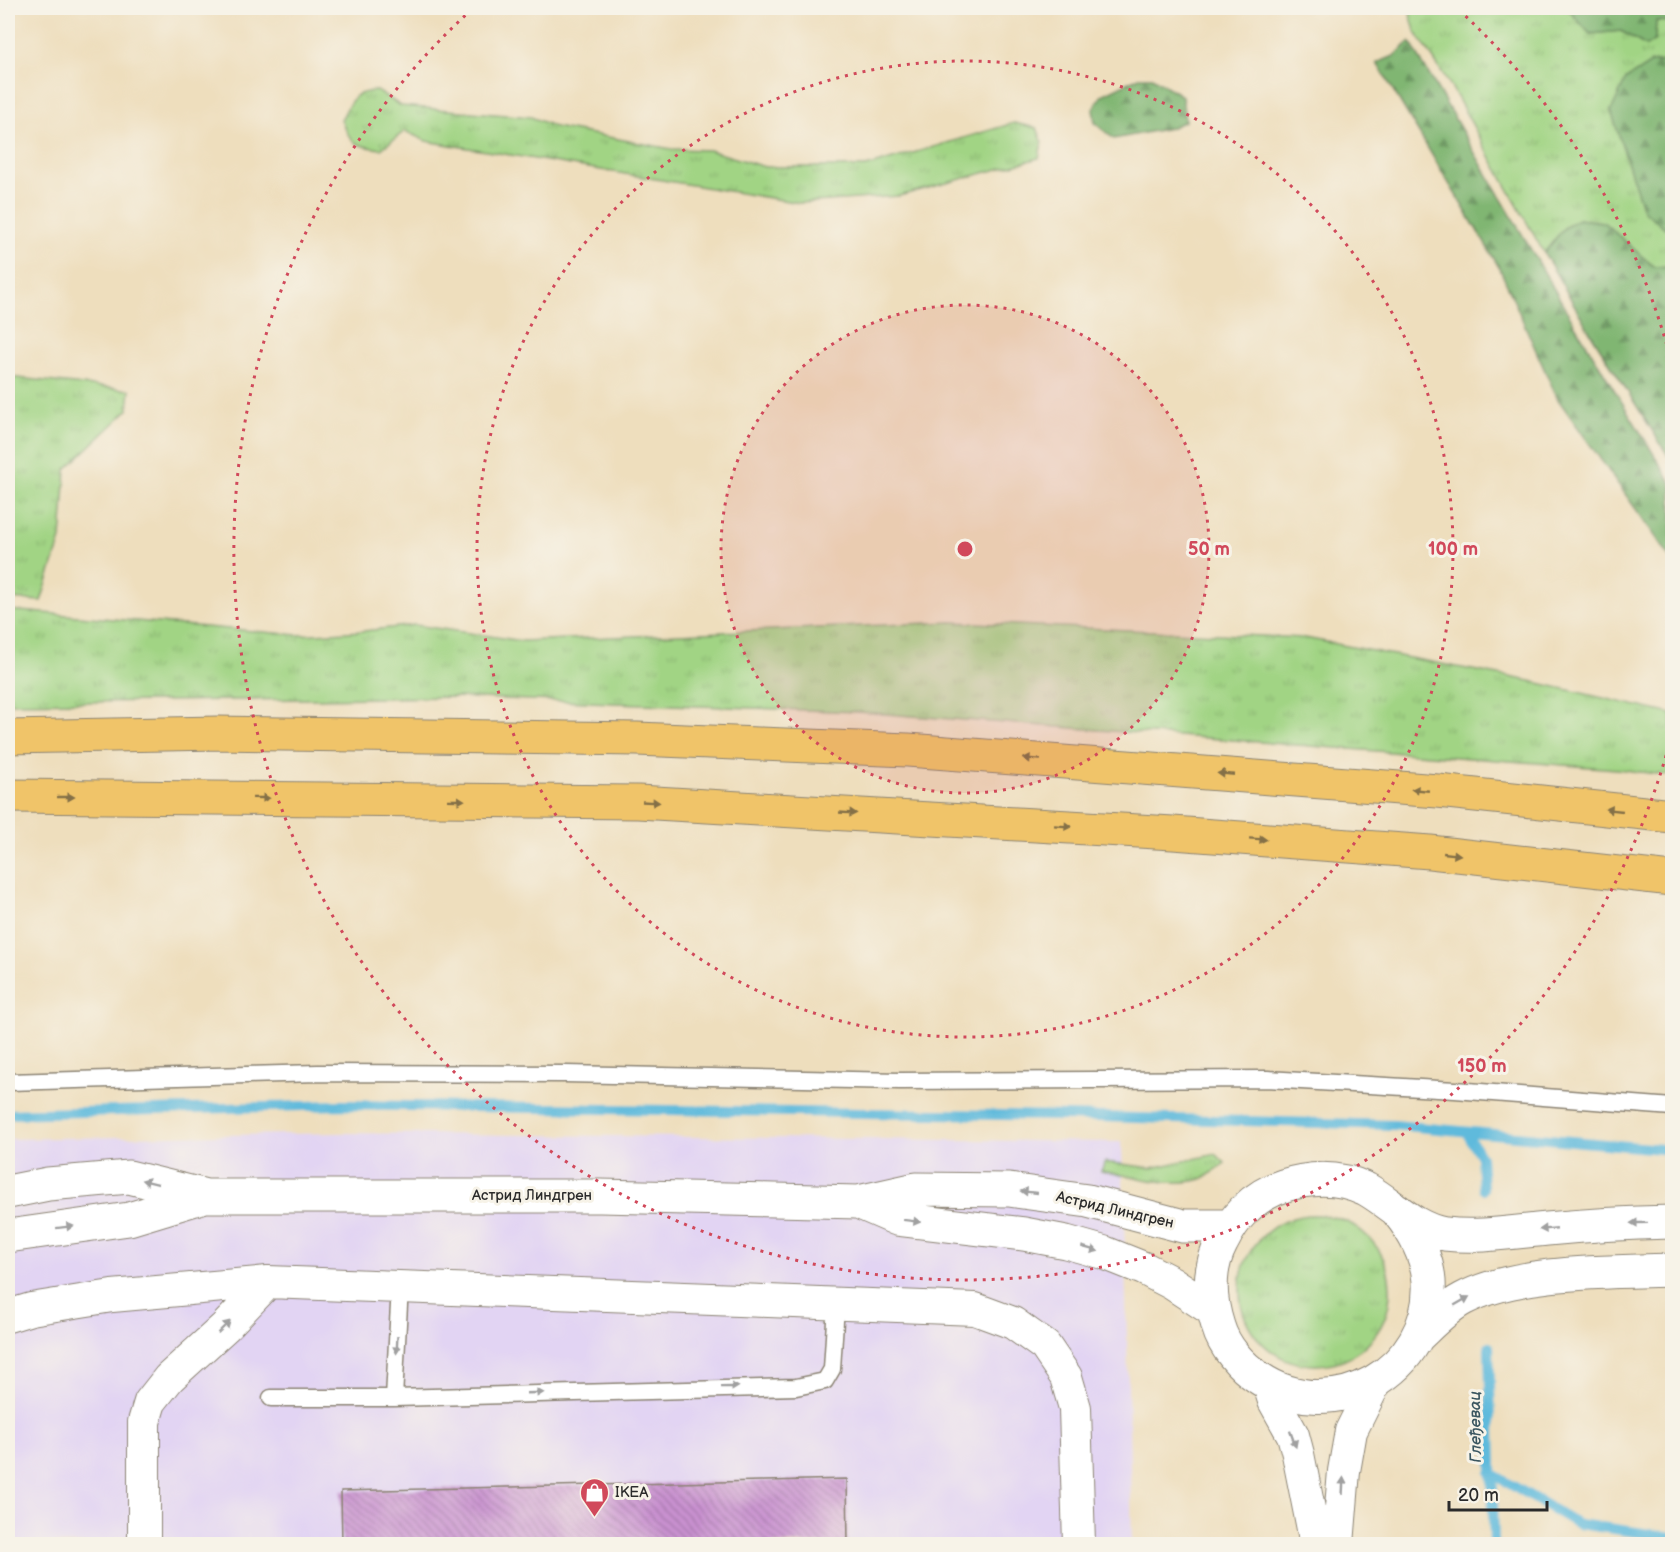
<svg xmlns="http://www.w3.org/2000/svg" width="1680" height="1552" viewBox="0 0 1680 1552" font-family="'Balsamiq Sans',sans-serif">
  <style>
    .built { fill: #e2d4f3 }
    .grass { fill: url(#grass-tufts); stroke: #668058; stroke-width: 1.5 }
    .forest { fill: url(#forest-firs); stroke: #56704e; stroke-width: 1.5 }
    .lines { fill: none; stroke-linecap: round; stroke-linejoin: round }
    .stream { stroke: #5ebadc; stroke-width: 10 }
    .building { fill: url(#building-back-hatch) }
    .service-casing { stroke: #8c8474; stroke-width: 19 }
    .minor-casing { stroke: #8c8474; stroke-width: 34 }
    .tertiary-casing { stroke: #8c8474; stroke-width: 35 }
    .motorway-casing { stroke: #8c8474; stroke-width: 35 }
    .service { stroke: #fff; stroke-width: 16 }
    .minor { stroke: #fff; stroke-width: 32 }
    .tertiary { stroke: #fff; stroke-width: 33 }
    .motorway { stroke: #f0c469; stroke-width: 33 }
    .oneway { fill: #847047 }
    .oneway2 { fill: #a0a0a0 }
    .ring { fill: none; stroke: #d1495b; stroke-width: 3; stroke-dasharray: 3 6 }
    .labels { text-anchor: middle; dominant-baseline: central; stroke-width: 6; stroke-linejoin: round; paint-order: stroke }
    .street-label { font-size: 15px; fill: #2b2b2b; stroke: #f7f3e8 }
    .poi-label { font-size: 15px; fill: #2b2b2b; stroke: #f7f3e8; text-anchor: start }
    .water-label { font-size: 16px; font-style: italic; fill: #3a5660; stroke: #f7f3e8 }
    .centre { fill: #d1495b; stroke: #f7f3e8; stroke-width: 3 }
    .ring-label { font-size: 18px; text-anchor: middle; font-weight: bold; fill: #d1495b; stroke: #f7f3e8; stroke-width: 6; stroke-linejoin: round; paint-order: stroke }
  </style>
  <defs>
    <pattern id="grass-tufts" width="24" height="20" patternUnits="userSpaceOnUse" patternTransform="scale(1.5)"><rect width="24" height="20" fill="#a1d484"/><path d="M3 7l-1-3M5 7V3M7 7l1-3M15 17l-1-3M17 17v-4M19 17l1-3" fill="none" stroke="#8bb672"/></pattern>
    <pattern id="forest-firs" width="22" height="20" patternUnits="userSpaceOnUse" patternTransform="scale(1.5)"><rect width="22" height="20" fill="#80b672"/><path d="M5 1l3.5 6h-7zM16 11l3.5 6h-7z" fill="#69945e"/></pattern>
    <pattern id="building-back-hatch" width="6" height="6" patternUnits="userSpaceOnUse" patternTransform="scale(1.5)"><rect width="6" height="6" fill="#c991d0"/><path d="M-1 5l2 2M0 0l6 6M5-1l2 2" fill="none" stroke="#a377a9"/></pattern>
  </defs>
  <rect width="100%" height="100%" fill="#f7f3e8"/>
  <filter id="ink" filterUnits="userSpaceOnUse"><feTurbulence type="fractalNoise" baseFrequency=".0167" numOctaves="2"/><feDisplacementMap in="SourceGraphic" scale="12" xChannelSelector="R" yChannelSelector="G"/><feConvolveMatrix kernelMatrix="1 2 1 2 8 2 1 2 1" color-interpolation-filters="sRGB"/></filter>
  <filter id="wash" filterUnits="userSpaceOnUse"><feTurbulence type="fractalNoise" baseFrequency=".008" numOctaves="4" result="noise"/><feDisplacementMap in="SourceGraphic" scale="24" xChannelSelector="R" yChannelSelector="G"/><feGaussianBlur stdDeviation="1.35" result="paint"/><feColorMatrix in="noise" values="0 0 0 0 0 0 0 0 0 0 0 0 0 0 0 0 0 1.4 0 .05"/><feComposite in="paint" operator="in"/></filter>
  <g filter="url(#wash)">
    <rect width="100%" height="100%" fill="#eedebd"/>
    <path class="built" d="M 342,1133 L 1122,1142 L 1132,1544 L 8,1544 L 8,1139 Z"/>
    <path class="grass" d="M 1411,8 L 1567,8 L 1590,34 L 1621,31 L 1646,46 L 1655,40 L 1656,21 L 1672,22 L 1672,60 L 1651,63 L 1665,228 L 1672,226 L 1672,266 L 1654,267 L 1603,222 L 1578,219 L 1564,228 L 1544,253 L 1449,83 L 1415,31 L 1409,9 Z
      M 377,91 L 401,106 L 531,117 L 555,127 L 671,149 L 709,150 L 765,167 L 866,167 L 1014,123 L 1037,128 L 1042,141 L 1039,158 L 899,196 L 800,203 L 426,141 L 405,131 L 381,149 C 355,146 351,144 341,120 C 352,99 352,92 377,91 Z
      M 8,377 L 130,390 L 128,410 L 66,469 L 61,539 L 41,601 L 8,599 Z
      M 8,610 L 298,635 L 364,631 L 415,625 L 523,641 L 952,622 L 1305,638 L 1530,681 L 1672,714 L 1672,776 L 1617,769 L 859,712 L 453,697 L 8,703 Z
      M 1216,1154 L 1225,1163 C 1218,1168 1209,1176 1201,1179 C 1171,1188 1131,1176 1101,1171 L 1105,1162 L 1152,1168 Z
      M1240 1290a75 75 0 1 1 150 0a75 75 0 1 1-150 0Z"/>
    <path class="forest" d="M 1567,8 L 1672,8 L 1672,22 L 1656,21 L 1655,40 L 1646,46 L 1621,31 L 1590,34 Z
      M 1410,42 L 1582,337 L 1672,484 L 1672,560 L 1557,398 L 1499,267 L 1377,63 L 1394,56 Z
      M 1672,60 L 1672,226 L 1665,228 L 1643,210 L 1611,111 L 1626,79 L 1651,63 Z
      M 1139,77 L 1152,77 L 1182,96 L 1185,121 L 1170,128 L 1114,139 L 1095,123 L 1093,109 L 1102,95 Z
      M 1578,219 L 1603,222 L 1654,267 L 1672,266 L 1672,462 L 1590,332 L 1544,253 L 1564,228 Z"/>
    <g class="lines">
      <path class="stream" d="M 8,1114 L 342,1105 L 1065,1116 L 1394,1125 L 1672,1150
        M 1466,1132 L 1481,1157 L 1483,1189
        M 1489,1346 L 1494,1544
        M 1491,1473 L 1578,1524 L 1672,1537"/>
    </g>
    <g id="blocks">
      <path class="building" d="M 847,1479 L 848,1544 L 342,1544 L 341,1491 Z"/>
    </g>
  </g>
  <g filter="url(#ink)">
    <use href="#blocks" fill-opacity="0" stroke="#8c8474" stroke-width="1.5"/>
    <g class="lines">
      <defs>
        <path id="service" d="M 8,1082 L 318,1073 L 565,1074 L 900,1081 L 1267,1079 L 1455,1090 L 1672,1107
          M 400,1286 L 394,1398 L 796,1387 L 825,1381 L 832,1369 L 836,1305
          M 271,1398 L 394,1398"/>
        <path id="minor" d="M 8,1316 L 31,1309 L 112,1296 L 268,1282 L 975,1309 L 1013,1323 L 1045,1346 L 1066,1377 L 1075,1408 L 1079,1544
          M 1269,1385 L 1274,1401 L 1293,1435 L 1298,1454 L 1316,1544
          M 144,1544 L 144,1422 L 150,1402 L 169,1378 L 225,1327 L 268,1282
          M 1338,1544 L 1344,1471 L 1351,1431 L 1376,1381"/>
        <path id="tertiary" d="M 8,1192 L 48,1184 L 129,1177 L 206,1196 L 600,1196 L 858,1202 L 916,1189 L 1009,1190 L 1088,1201 L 1183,1226 L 1231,1226
          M 858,1202 L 897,1219 L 1024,1234 L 1066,1242 L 1105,1253 L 1145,1269 L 1172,1283 L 1213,1310
          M 1398,1212 C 1414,1232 1427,1254 1429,1281 C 1434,1371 1332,1428 1259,1378 C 1241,1366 1224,1347 1218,1326 C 1209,1298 1208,1268 1222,1242 C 1228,1230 1235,1219 1244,1210 C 1274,1180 1327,1170 1366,1189 C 1393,1204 1413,1229 1445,1234 C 1479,1238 1513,1232 1547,1229 C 1589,1225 1630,1223 1672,1222
          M 8,1236 L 129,1219 L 205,1196
          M 1417,1337 C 1431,1324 1446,1308 1463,1299 C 1517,1270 1611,1272 1672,1270"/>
        <path id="motorway" d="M 8,737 L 218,733 L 637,739 L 908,750 L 1438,791 L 1672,816
          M 8,796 L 638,802 L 1173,833 L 1430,852 L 1672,879"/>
      </defs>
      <use href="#service" class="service-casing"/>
      <use href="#minor" class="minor-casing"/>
      <use href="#tertiary" class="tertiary-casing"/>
      <use href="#motorway" class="motorway-casing"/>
      <use href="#service" class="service"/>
      <use href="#minor" class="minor"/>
      <use href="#tertiary" class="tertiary"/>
      <use href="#motorway" class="motorway"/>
    </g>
    <defs><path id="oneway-solid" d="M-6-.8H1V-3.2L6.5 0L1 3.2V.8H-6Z" transform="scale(1.5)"/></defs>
    <g class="oneway">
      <use href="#oneway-solid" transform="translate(1032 759) rotate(-176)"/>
      <use href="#oneway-solid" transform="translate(1226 774) rotate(-175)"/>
      <use href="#oneway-solid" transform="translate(1420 790) rotate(-175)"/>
      <use href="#oneway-solid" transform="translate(66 797)"/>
      <use href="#oneway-solid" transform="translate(261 798) rotate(1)"/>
      <use href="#oneway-solid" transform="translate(456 800) rotate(1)"/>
      <use href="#oneway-solid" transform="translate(651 802) rotate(3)"/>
      <use href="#oneway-solid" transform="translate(1614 810) rotate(-174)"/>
      <use href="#oneway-solid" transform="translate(848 813) rotate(3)"/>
      <use href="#oneway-solid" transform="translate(1063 826) rotate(4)"/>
      <use href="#oneway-solid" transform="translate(1258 839) rotate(4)"/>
      <use href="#oneway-solid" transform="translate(1452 854) rotate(6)"/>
    </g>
    <g class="oneway2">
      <use href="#oneway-solid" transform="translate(150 1182) rotate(-166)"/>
      <use href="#oneway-solid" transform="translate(1029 1192) rotate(-174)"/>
      <use href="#oneway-solid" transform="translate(912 1221) rotate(7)"/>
      <use href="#oneway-solid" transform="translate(1639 1223) rotate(179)"/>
      <use href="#oneway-solid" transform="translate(65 1227) rotate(-7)"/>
      <use href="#oneway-solid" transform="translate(1548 1229) rotate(175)"/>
      <use href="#oneway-solid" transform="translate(1090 1249) rotate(16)"/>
      <use href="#oneway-solid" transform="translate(1462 1301) rotate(-30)"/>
      <use href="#oneway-solid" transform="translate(224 1327) rotate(-44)"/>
      <use href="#oneway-solid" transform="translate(397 1345) rotate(93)"/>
      <use href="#oneway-solid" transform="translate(730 1387) rotate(-1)"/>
      <use href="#oneway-solid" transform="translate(535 1393) rotate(-2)"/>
      <use href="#oneway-solid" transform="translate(1293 1439) rotate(70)"/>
      <use href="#oneway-solid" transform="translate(1343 1486) rotate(-87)"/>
    </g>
  </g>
  <circle cx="965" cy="549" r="244" fill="#d1495b" fill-opacity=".12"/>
  <g class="ring">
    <circle cx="965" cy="549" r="244"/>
    <circle cx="965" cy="549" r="488"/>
    <path d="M1671 738A731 731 0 1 1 471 10M1459 10A731 731 0 0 1 1671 360"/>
  </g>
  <defs>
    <symbol id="shop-pin" viewBox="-11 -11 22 30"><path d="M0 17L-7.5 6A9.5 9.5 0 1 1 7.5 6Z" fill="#d1495b" stroke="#f7f3e8"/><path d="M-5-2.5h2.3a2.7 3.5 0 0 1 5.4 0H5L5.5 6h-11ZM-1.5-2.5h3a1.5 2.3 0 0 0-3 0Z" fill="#fff"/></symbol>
  </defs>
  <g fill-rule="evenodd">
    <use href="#shop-pin" x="578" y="1476" width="33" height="45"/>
  </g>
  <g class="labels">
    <g class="street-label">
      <text x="532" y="1195">Астрид Линдгрен</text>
      <text transform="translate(1115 1210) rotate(13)">Астрид Линдгрен</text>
    </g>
    <g class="poi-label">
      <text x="615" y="1492">IKEA</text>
    </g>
    <g class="water-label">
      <text transform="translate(1476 1427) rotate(-91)">Глеђевац</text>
    </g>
  </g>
  <circle cx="965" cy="549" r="9" class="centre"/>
  <g class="ring-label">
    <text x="1209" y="555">50 m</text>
    <text x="1453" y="555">100 m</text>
    <text x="1482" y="1072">150 m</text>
  </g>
  <rect width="1680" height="1552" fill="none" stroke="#f7f3e8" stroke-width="30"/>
  <path d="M1449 1501v9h98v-9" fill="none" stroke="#2b2b2b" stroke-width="3"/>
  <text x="1458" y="1501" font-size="18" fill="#2b2b2b" stroke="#f7f3e8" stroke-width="4.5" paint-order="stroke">20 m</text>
</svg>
